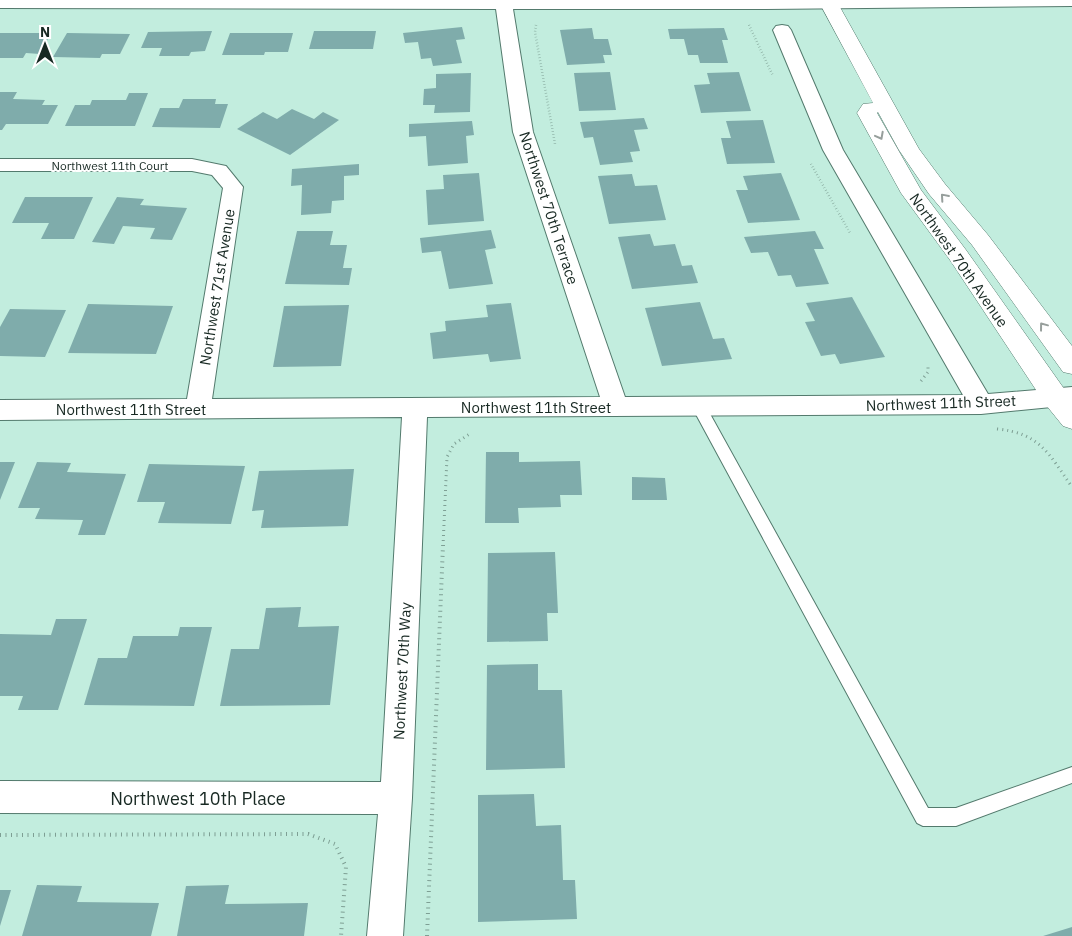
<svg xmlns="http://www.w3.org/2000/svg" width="1072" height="936" viewBox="0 0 1072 936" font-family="'IBM Plex Sans',sans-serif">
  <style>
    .building { fill: #7facab }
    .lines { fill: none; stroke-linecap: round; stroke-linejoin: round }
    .service-casing { stroke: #537a6d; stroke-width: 2 }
    .minor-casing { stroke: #537a6d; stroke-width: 2 }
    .tertiary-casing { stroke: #537a6d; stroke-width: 1 }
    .path-far2 { stroke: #7e9f94; stroke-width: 2.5; stroke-dasharray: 0.5 2.5; stroke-linecap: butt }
    .path-far1 { stroke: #7e9f94; stroke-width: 3; stroke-dasharray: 1 4; stroke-linecap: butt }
    .path { stroke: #7e9f94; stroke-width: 4; stroke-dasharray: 1 4.5; stroke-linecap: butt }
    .service { fill: #fff; fill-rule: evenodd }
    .minor { fill: #fff; fill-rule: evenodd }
    .tertiary { fill: #fff; fill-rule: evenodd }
    .oneway { stroke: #979f9c }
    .labels { text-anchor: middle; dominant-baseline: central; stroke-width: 4; stroke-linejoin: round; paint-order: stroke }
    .far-street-label { font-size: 12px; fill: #182923; stroke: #fff }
    .street-label { font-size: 15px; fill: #182923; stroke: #fff }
    .near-street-label { font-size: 18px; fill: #182923; stroke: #fff }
  </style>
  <rect width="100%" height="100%" fill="#c2edde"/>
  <path class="building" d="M 462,27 L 465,39 L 456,40 L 462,63 L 433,66 L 431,58 L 421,59 L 418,42 L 405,43 L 403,33 Z
    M 592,28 L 594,39 L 608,39 L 612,55 L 603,55 L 605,63 L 567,65 L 560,30 Z
    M 724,28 L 728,40 L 722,40 L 728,63 L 700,63 L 698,55 L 688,55 L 684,39 L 670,39 L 668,29 Z
    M 212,31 L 205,51 L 191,52 L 189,56 L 159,56 L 162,48 L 141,48 L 148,32 Z
    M 314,31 L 376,31 L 373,49 L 309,49 Z
    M 0,33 L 51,33 L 40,54 L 26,53 L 23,58 L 0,58 Z
    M 67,33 L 130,34 L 120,54 L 102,54 L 100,58 L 53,57 Z
    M 230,33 L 293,33 L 288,52 L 265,52 L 264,55 L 222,55 Z
    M 610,72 L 616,110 L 579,111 L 574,73 Z
    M 739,72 L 751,111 L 701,113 L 694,85 L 710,84 L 707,73 Z
    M 471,73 L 470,112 L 434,113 L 435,105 L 423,105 L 424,89 L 436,88 L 436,74 Z
    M 0,92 L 17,92 L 13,99 L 45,100 L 42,105 L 58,105 L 48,124 L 6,124 L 2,130 L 0,130 Z
    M 129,93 L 148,93 L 135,126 L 65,126 L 75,105 L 90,105 L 92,100 L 126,100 Z
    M 183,99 L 216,99 L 215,104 L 228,104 L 220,128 L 152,127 L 160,108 L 179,108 Z
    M 292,109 L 314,119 L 323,112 L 339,120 L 290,155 L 237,129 L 263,112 L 277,119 Z
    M 644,118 L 648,129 L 634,130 L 640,151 L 630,152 L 633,162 L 600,165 L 593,137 L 584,138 L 580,122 Z
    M 763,120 L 775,163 L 727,164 L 721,138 L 731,138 L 726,121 Z
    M 472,121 L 474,135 L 466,136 L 468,163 L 428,166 L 426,136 L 409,137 L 409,124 Z
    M 359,164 L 359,175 L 344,176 L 344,200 L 332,201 L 331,213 L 301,215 L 302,185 L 291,186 L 292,169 Z
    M 479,173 L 484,221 L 428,225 L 426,190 L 444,189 L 443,175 Z
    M 781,173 L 800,220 L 748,223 L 736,190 L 748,190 L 743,176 Z
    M 632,174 L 635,186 L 657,185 L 666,220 L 609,224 L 598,176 Z
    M 25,197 L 93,197 L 74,239 L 41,239 L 49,223 L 12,223 Z
    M 117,197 L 144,199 L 140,205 L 187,208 L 172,240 L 150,239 L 155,228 L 123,226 L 114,244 L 92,242 Z
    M 491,230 L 496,248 L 485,250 L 493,284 L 449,289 L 441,251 L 422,253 L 420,238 Z
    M 297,231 L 333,231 L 330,245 L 347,245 L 343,268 L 352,268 L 349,285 L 285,284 Z
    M 815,231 L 824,249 L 814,249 L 829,284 L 796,287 L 791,275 L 778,276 L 768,252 L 751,253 L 744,237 Z
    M 650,234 L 654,246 L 675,244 L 682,266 L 692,265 L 698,283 L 632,289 L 618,237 Z
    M 852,297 L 885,357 L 840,364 L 835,354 L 821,356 L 805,322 L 815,321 L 806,303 Z
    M 700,302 L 713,339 L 724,338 L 732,359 L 662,366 L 645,308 Z
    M 511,303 L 521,359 L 490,362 L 488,354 L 433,359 L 430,333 L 446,331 L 445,321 L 488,317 L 486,305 Z
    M 88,304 L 173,306 L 156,354 L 68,353 Z
    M 349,305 L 341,366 L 273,367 L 284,306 Z
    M 10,309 L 66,310 L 45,357 L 0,356 L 0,327 Z
    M 486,452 L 519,452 L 519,462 L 580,461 L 582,495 L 560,495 L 561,507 L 518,508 L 519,523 L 485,523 Z
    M 0,462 L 15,462 L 0,500 Z
    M 37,462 L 71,463 L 67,472 L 126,474 L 105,535 L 78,535 L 83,520 L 35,519 L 40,508 L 18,508 Z
    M 149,464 L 245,466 L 231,524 L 158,523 L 165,502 L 137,502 Z
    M 354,469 L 348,526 L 261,528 L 264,510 L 252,511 L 259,471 Z
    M 632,477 L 665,478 L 667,500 L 632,500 Z
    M 555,552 L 558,613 L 547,613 L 548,641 L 487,642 L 488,553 Z
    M 301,607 L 298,627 L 339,626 L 330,705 L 220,706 L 231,649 L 259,649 L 266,608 Z
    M 56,619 L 87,619 L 58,710 L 18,710 L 23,696 L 0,696 L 0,634 L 51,635 Z
    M 180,627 L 212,627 L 194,706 L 84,705 L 98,658 L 127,658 L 133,636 L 178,636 Z
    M 538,664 L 538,690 L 562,690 L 565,768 L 486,770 L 487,665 Z
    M 534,794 L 536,826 L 561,825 L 563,880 L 575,880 L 577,919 L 478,922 L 478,795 Z
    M 37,885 L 82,886 L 77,902 L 159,903 L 151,936 L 22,936 Z
    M 229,885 L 225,904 L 308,903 L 304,936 L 177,936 L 186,886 Z
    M 0,890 L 11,890 L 0,926 Z
    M 1072,927 L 1072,936 L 1043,936 Z"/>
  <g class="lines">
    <defs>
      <path id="service" d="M 699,402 L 704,403 L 928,808 L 956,808 L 1072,767 L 1072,783 L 956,826 L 923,826 L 917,823 L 692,407 L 694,403 Z"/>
      <path id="minor" d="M 0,0 L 1072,0 L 1072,6 L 766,9 L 513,9 L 533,132 L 625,397 L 963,395 L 823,150 L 773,30 L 776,26 L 782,25 L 788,26 L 791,30 L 843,150 L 988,394 L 1072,387 L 1072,405 L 981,414 L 427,417 L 412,798 L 403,936 L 367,936 L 378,814 L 0,813 L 0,781 L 381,782 L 402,417 L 0,420 L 0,400 L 187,399 L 223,188 L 212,175 L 192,171 L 0,171 L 0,159 L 192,159 L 226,166 L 243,187 L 212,399 L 600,397 L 513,132 L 496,9 L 0,8 Z"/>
      <path id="tertiary" d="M 818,0 L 836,0 L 919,149 L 945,184 L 988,235 L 1072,346 L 1072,374 L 1063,372 L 972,245 L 929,194 L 899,150 L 878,112 L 877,113 L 921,190 L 966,250 L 1072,400 L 1072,429 L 1063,426 L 1046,405 L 950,260 L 901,193 L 857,113 L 863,104 L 873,103 Z"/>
    </defs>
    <use href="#service" class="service-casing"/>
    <use href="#minor" class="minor-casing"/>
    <use href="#tertiary" class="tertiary-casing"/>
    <path class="path-far2" d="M 536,25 L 535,32 L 555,144
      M 749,25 L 773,76
      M 811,164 L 850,233"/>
    <path class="path-far1" d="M 921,381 L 928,372 L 928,367
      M 997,429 C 1040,433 1049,454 1072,487
      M 443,546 L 447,457 L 454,444 L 471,433"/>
    <path class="path" d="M 0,835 L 308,834 L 335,844 L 346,867 L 341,936
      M 427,936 L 443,545"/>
    <use href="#service" class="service"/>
    <use href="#minor" class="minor"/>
    <use href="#tertiary" class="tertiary"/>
  </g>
  <defs><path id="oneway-chevron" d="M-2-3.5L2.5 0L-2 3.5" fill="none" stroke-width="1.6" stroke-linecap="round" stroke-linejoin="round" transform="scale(1.25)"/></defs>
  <g class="oneway">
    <use href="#oneway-chevron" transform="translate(880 136) rotate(62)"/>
    <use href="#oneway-chevron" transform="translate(944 197) rotate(-131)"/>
    <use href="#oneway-chevron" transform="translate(1043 326) rotate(-127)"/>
  </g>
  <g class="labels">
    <g class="far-street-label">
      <text x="110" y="165">Northwest 11th Court</text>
    </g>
    <g class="street-label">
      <text transform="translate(549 208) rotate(72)">Northwest 70th Terrace</text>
      <text transform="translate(959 260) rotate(55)">Northwest 70th Avenue</text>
      <text transform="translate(217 287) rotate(-81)">Northwest 71st Avenue</text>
      <text transform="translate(941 403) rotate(-2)">Northwest 11th Street</text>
      <text x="536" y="407">Northwest 11th Street</text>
      <text x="131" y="409">Northwest 11th Street</text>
      <text transform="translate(402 671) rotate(-87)">Northwest 70th Way</text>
    </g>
    <g class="near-street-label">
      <text x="198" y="798">Northwest 10th Place</text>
    </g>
  </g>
  <g transform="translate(45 45)" stroke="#ffffff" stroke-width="4" paint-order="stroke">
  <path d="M0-4L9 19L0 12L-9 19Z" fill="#182923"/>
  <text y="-8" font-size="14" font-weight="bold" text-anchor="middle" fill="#182923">N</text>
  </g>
</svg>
